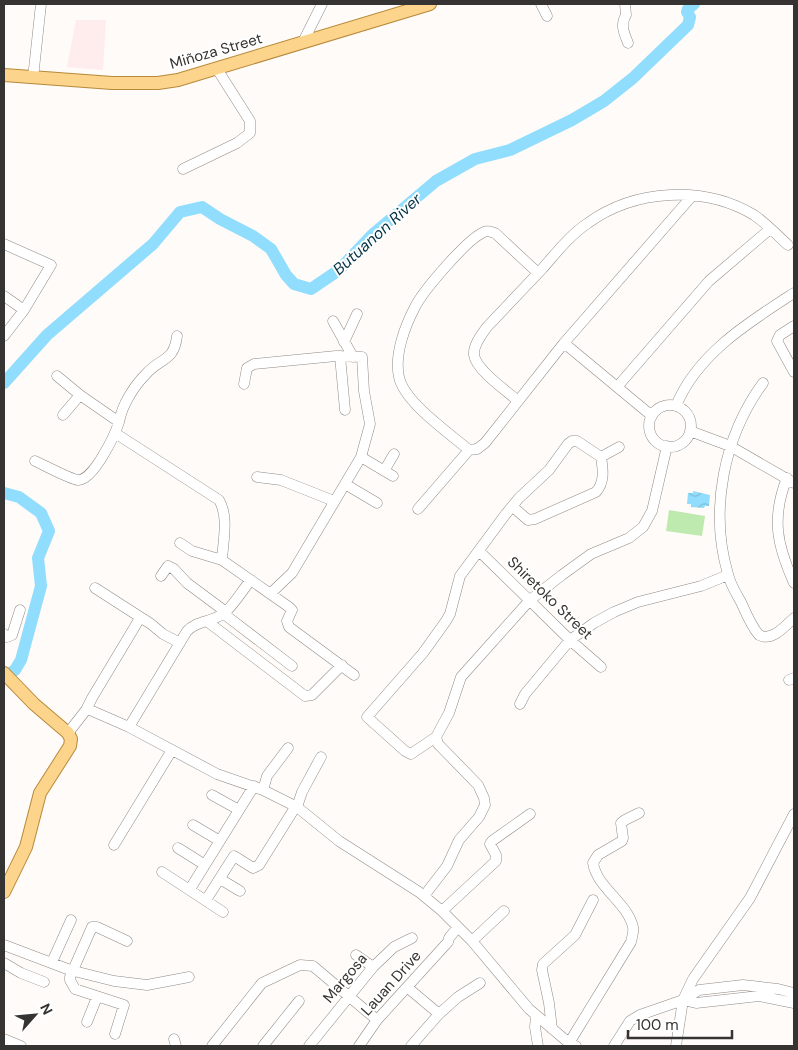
<svg xmlns="http://www.w3.org/2000/svg" width="798" height="1050" viewBox="0 0 798 1050" font-family="'DM Sans',sans-serif">
  <style>
    .commercial { fill: #feedec }
    .garden { fill: #beeab0 }
    .water { fill: url(#water-waves) }
    .lines { fill: none; stroke-linecap: round; stroke-linejoin: round }
    .river { stroke: #91ddfd; stroke-width: 12 }
    .minor-casing { stroke: #908a85; stroke-width: 11 }
    .major-casing { stroke: #b7893a; stroke-width: 14 }
    .minor { stroke: #fff; stroke-width: 10 }
    .major { stroke: #fdd48b; stroke-width: 12 }
    .labels { text-anchor: middle; dominant-baseline: central; stroke-width: 4; stroke-linejoin: round; paint-order: stroke }
    .street-label { font-size: 15px; fill: #363432; stroke: #fff }
    .water-label { font-size: 16px; font-style: italic; fill: #053445; stroke: #fff }
  </style>
  <defs>
    <pattern id="water-waves" width="16" height="10" patternUnits="userSpaceOnUse" patternTransform="scale(1.25)"><rect width="16" height="10" fill="#91ddfd"/><path d="M0 5q4-4 8 0t8 0" fill="none" stroke="#7ebed9"/></pattern>
  </defs>
  <rect width="100%" height="100%" fill="#fffbf8"/>
  <path class="commercial" d="M 76,20 L 106,20 L 103,70 L 67,67 Z"/>
  <path class="garden" d="M 669,510 L 705,516 L 702,536 L 666,531 Z"/>
  <path class="water" d="M 693,491 L 710,495 L 709,506 L 705,506 L 704,508 L 691,507 L 691,504 L 687,504 L 688,493 L 693,493 Z"/>
  <g class="lines">
    <path class="river" d="M 4,383 L 47,335 L 153,244 L 180,212 L 202,207 L 220,219 L 253,236 L 271,249 L 286,275 L 294,284 L 311,289 L 339,270 L 372,235 L 436,181 L 475,159 L 510,150 L 572,120 L 604,101 L 633,78 L 688,25 L 690,17 L 687,12 L 688,9 L 694,4
      M 4,493 L 19,497 L 41,513 L 49,531 L 38,558 L 41,586 L 21,660 L 15,670 L 4,677"/>
    <defs>
      <path id="minor" d="M 541,4 L 547,16
        M 625,4 L 626,15 C 620,25 624,33 628,43
        M 304,40 L 322,4
        M 33,78 L 41,4
        M 183,169 L 237,143 L 250,133 L 250,121 L 217,69
        M 4,244 L 51,265 L 24,310 L 4,336
        M 538,273 L 495,233 C 491,232 488,230 484,232 C 467,239 423,291 415,307 C 405,326 394,355 399,377 C 404,402 449,433 469,450 L 477,449 L 485,443 L 564,343 L 692,196
        M 4,296 L 24,310
        M 333,321 L 353,357
        M 794,326 L 780,335 L 777,341 L 794,372
        M 344,342 L 357,314
        M 564,343 L 652,416
        M 340,356 L 345,410
        M 763,383 C 724,436 709,510 728,574 C 730,584 736,593 741,602 C 746,613 751,626 759,635 C 772,642 785,626 794,618
        M 244,384 L 247,368 L 254,364 L 336,356 L 362,357 L 364,391 L 370,424 L 361,457 L 292,573 L 271,593
        M 617,387 L 709,281 L 770,229
        M 518,401 C 507,391 476,370 474,355 C 473,345 482,334 487,327 C 506,307 524,288 542,269 C 556,253 570,235 588,223 C 635,189 704,185 754,215 C 766,223 777,235 788,245
        M649 426a21 21 0 1 1 42 0a21 21 0 1 1-42 0Z
        M 676,406 C 697,354 749,322 794,293
        M 63,415 L 80,395
        M 119,422 C 122,405 134,386 146,374 C 161,357 174,362 177,336
        M 690,431 L 730,446 L 794,483
        M 115,433 L 219,500 C 229,517 223,541 222,560 L 289,607 L 292,610 L 287,621 L 289,627 L 354,675
        M 361,457 L 393,476
        M 601,457 L 619,447
        M 35,461 C 44,465 70,479 78,480 C 93,481 115,435 119,422 L 80,395 L 57,376
        M 384,471 L 394,454
        M 257,477 L 281,480 L 334,501
        M 787,478 C 771,518 777,545 794,583
        M 345,484 L 377,503
        M 513,507 L 528,520 L 535,519 L 596,492 C 605,482 603,469 601,457 L 577,441 L 572,441 L 568,444 L 549,470 L 519,498 L 505,515 L 460,576 L 450,614 L 446,621 L 423,653 L 367,717 L 405,751 L 411,754 L 436,737 L 449,713 L 461,677 L 530,600 L 562,575 L 591,554 L 629,538 L 643,527 L 652,511 L 667,446
        M 418,509 L 469,450
        M 180,543 L 192,551 L 222,560
        M 479,551 L 570,640 L 601,667
        M 161,576 L 168,566 L 174,569 L 187,583 L 226,612
        M 95,588 L 151,624 L 163,634 L 180,643
        M 224,614 L 292,666
        M 208,622 L 305,696 L 312,695 L 342,665
        M 4,634 L 7,637 L 12,635 L 20,610
        M 789,680 L 794,678
        M 520,704 L 525,694 L 570,640 L 594,623 L 614,612 L 638,602 L 701,586 L 728,575
        M 86,710 L 90,710 L 129,727 L 217,774 L 263,790 L 297,807 L 339,841 L 419,892 L 442,911 L 472,941 L 529,1009 L 569,1043 L 576,1046
        M 129,727 L 187,631 C 196,621 211,622 223,614 C 232,608 243,589 251,580
        M 68,733 L 86,710 L 92,698 L 140,618
        M 263,790 L 267,776 L 288,748
        M 212,795 L 239,810
        M 297,807 L 302,792 L 321,757
        M 193,825 L 220,841
        M 114,845 L 172,750
        M 178,848 L 205,865
        M 162,872 L 223,912
        M 220,879 L 240,891
        M 190,889 L 254,786
        M 424,896 L 447,866 L 459,840 L 479,817 L 485,805 L 484,798 L 478,785 L 443,749 L 438,744 L 436,737
        M 206,900 L 234,856 L 253,868 L 259,865 L 296,806
        M 442,911 L 496,861 L 496,855 L 490,844 L 492,841 L 530,814
        M 472,941 L 504,911
        M 4,945 L 70,970 L 114,981 L 147,985 L 189,977
        M 356,955 L 373,967
        M 52,962 L 71,920
        M 4,963 L 21,973 L 44,982
        M 408,988 L 439,1014
        M 683,1000 L 696,1003 L 759,996 L 794,1003
        M 536,1016 L 535,1027 L 538,1046
        M 87,1022 L 97,997
        M 552,1029 L 549,1003 L 542,970 L 543,964 L 575,935 L 593,900
        M 115,1034 L 124,1005 L 75,989 L 70,980 L 70,977 L 92,927 L 97,927 L 127,941
        M 4,1039 L 21,1046
        M 174,1039 L 176,1046
        M 569,1043 L 631,942 C 632,937 634,932 633,927 C 627,902 597,888 593,863 L 598,855 L 622,841 L 623,838 L 621,823 L 625,820 L 639,813
        M 212,1046 L 262,983 L 300,965 L 313,966 L 377,1020
        M 263,1046 L 299,1001
        M 309,1046 L 373,967 L 394,947 L 412,938
        M 359,1046 L 377,1020 L 448,942 L 449,938 L 458,927
        M 411,1046 L 439,1014 L 458,997 L 480,983
        M 614,1046 L 630,1021 L 640,1015 L 683,1000 L 699,990 L 743,985 L 778,989 L 794,993
        M 676,1046 L 683,1000 L 693,979 L 750,898 L 794,814"/>
      <path id="major" d="M 4,75 L 112,83 L 158,83 L 178,80 L 430,4
        M 4,673 L 34,704 L 68,733 L 71,739 L 70,746 L 40,793 L 26,847 L 4,892"/>
    </defs>
    <use href="#minor" class="minor-casing"/>
    <use href="#major" class="major-casing"/>
    <use href="#minor" class="minor"/>
    <use href="#major" class="major"/>
  </g>
  <g class="labels">
    <g class="street-label">
      <text transform="translate(216 51) rotate(-16)">Miñoza Street</text>
      <text transform="translate(550 598) rotate(44)">Shiretoko Street</text>
      <text transform="translate(345 978) rotate(-50)">Margosa</text>
      <text transform="translate(391 983) rotate(-48)">Lauan Drive</text>
    </g>
    <g class="water-label">
      <text transform="translate(377 234) rotate(-42)">Butuanon River</text>
    </g>
  </g>
  <rect width="798" height="1050" fill="none" stroke="#363432" stroke-width="10"/>
  <g transform="translate(35 1015) rotate(63)" stroke="#ffffff" stroke-width="4" paint-order="stroke">
  <path d="M0-4L9 19L0 12L-9 19Z" fill="#363432"/>
  <text y="-8" font-size="14" font-weight="bold" text-anchor="middle" fill="#363432">N</text>
  </g>
  <path d="M628 1030v8h104v-8" fill="none" stroke="#363432" stroke-width="2.5"/>
  <text x="636" y="1030" font-size="15" fill="#363432" stroke="#ffffff" stroke-width="4" paint-order="stroke">100 m</text>
</svg>
